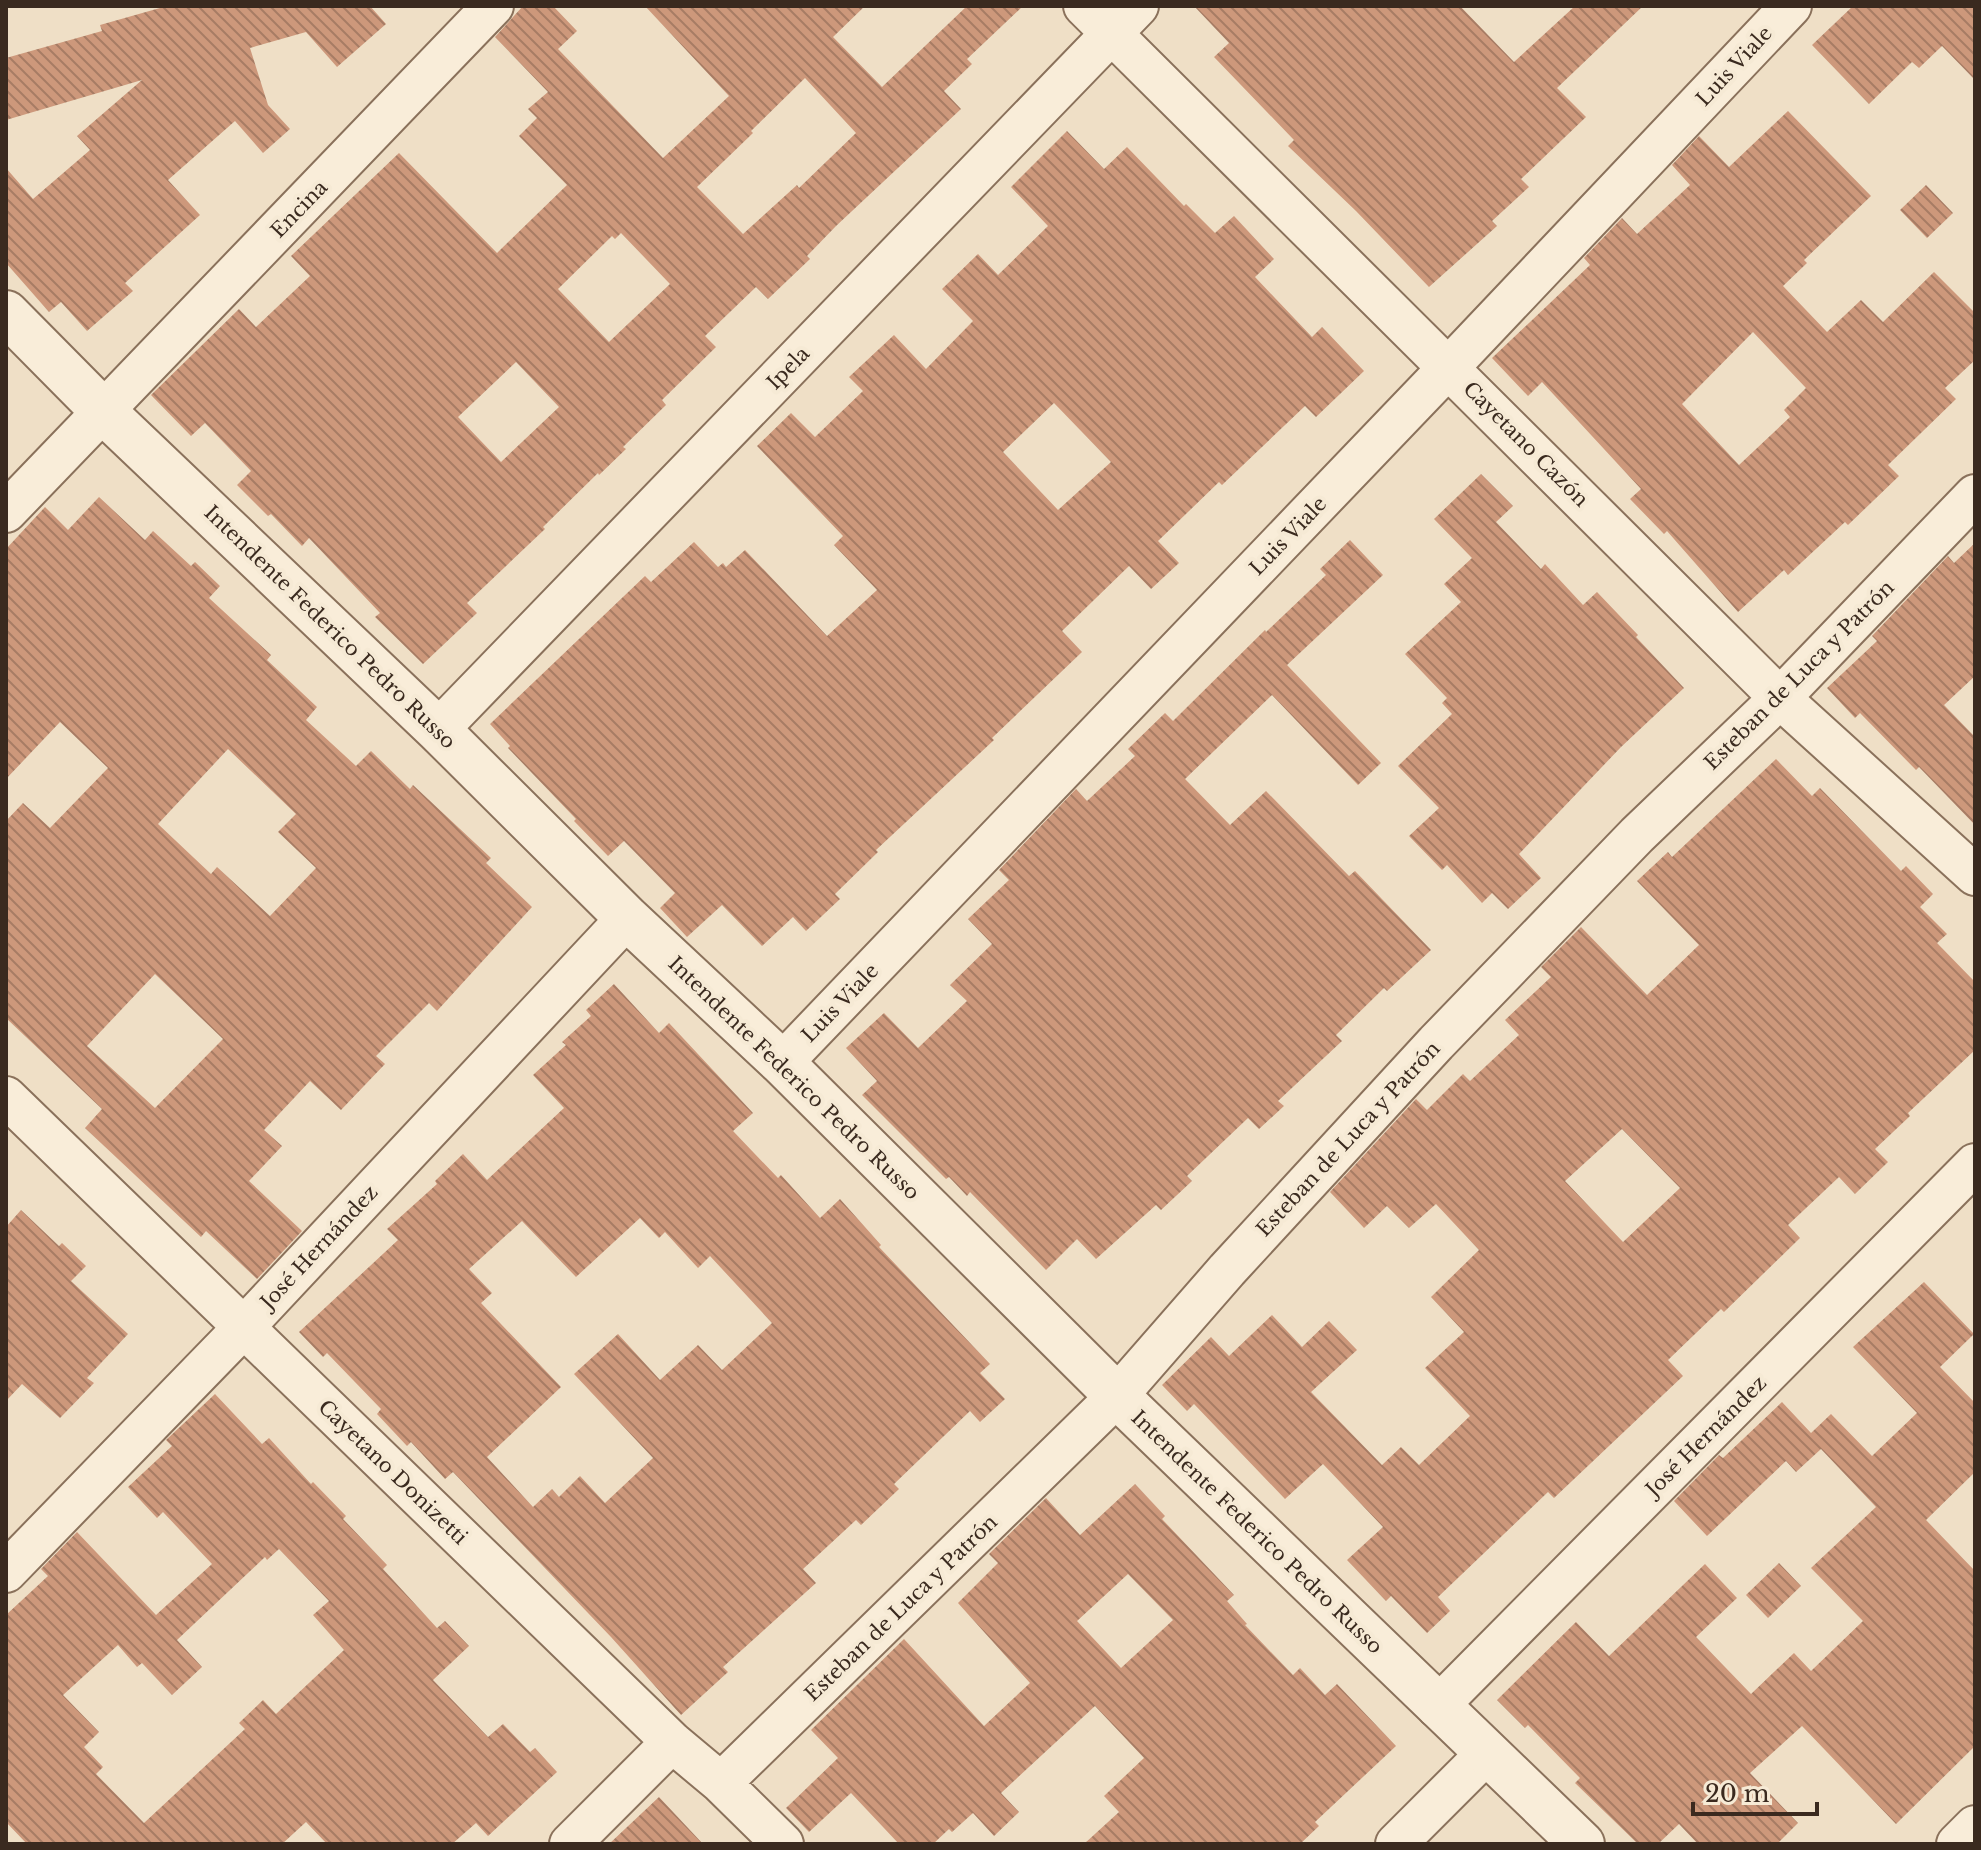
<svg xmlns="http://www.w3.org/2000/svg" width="1981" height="1850" viewBox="0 0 1981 1850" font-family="'Libre Baskerville',serif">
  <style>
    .building { fill: url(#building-back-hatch); fill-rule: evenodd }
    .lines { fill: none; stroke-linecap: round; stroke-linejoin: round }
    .minor-casing { stroke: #8a715b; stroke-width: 44 }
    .tertiary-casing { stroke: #8a715b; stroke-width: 48 }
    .minor { stroke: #f9edd9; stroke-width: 40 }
    .tertiary { stroke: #f9edd9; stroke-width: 44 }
    .labels { text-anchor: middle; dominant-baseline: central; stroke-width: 8; stroke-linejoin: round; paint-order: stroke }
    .street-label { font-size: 20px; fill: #3a2a1f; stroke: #f6ead5 }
  </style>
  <defs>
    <pattern id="building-back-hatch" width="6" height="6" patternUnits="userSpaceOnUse" patternTransform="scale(2)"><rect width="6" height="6" fill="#cd987b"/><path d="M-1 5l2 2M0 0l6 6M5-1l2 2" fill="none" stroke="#a77c64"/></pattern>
  </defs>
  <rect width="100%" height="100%" fill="#efdfc6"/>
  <path class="building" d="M 167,6 L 370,6 L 386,24 L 337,67 L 306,32 L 250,48 L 268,105 L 290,129 L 263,153 L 235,121 L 168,180 L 200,215 L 125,283 L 133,291 L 87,331 L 61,302 L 49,312 L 6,263 L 6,168 L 33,199 L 90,150 L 77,136 L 142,80 L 6,120 L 6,58 L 102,31 L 100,25 Z
    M 523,6 L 553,6 L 577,31 L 558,49 L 663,158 L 729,96 L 645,6 L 865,6 L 833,37 L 882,87 L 967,6 L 1023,6 L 967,59 L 972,64 L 944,91 L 961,109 L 836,226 L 807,256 L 810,259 L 768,299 L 756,287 L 705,336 L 716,347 L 662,400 L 666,405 L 623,447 L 626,449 L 599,475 L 598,473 L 543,527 L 545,529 L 467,603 L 477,613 L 423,664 L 375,617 L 380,613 L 309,538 L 302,546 L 271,514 L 268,516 L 237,485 L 251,471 L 205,423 L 191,436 L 151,395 L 239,309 L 256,327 L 310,276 L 291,256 L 399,153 L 497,253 L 567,185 L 519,136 L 537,118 L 528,109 L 548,92 L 495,37 ZM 805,78 L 856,133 L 799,188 L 797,185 L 743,234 L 697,187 L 753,133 L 751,131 ZM 621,233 L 670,284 L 609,342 L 558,289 L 612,236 L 615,239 ZM 516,362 L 559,407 L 501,462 L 458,417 Z
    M 1194,6 L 1460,6 L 1514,62 L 1575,6 L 1643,6 L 1557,88 L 1586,117 L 1521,179 L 1529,187 L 1492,221 L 1497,226 L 1429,287 L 1356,211 L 1288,146 L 1294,140 L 1214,57 L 1229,43 Z
    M 1853,6 L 1975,6 L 1975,80 L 1942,46 L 1919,68 L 1912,62 L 1869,104 L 1812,45 Z
    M 1788,111 L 1871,196 L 1804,260 L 1807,263 L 1783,286 L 1827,332 L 1861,300 L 1883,322 L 1934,272 L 1975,313 L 1975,360 L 1945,388 L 1956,399 L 1888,465 L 1899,476 L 1848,525 L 1845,522 L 1788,575 L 1784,570 L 1738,612 L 1667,531 L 1664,534 L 1630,499 L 1641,489 L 1542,382 L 1528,396 L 1492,358 L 1590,265 L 1584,258 L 1622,218 L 1637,234 L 1690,185 L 1672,165 L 1699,136 L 1729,167 ZM 1753,332 L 1806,388 L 1784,410 L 1790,417 L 1739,465 L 1682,404 Z
    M 1067,131 L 1104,169 L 1127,147 L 1184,206 L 1186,204 L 1215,233 L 1234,216 L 1274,259 L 1255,277 L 1312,337 L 1322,327 L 1364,371 L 1316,417 L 1305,406 L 1222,485 L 1219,482 L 1158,541 L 1179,563 L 1151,589 L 1129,566 L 1062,631 L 1082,652 L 992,738 L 994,740 L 876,850 L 878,852 L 835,894 L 840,899 L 806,931 L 793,917 L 762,946 L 722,905 L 687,937 L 660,908 L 675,893 L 624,841 L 608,856 L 574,821 L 576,819 L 508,748 L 510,746 L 490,724 L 645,576 L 651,582 L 694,542 L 718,567 L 723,563 L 726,567 L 745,550 L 827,636 L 877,590 L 834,545 L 843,536 L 757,446 L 791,413 L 815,437 L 863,391 L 849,377 L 894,335 L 926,369 L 973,321 L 942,289 L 978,254 L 998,275 L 1048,226 L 1011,187 ZM 1054,403 L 1111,462 L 1058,510 L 1003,452 Z
    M 1926,185 L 1953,213 L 1927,238 L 1900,210 Z
    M 1481,474 L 1513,506 L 1496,522 L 1541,569 L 1545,564 L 1583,605 L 1597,592 L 1638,635 L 1636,637 L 1684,688 L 1621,747 L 1519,854 L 1541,878 L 1508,909 L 1492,893 L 1482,903 L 1447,865 L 1442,870 L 1409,836 L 1439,808 L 1398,766 L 1452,714 L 1442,703 L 1447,698 L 1405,654 L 1461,602 L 1444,584 L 1472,558 L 1434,519 Z
    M 99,497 L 145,540 L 153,531 L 191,566 L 195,562 L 220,586 L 209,598 L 271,655 L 267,660 L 317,707 L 306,720 L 356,766 L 371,751 L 410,789 L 413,785 L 491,858 L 486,863 L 532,907 L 437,1011 L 429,1003 L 376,1056 L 385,1064 L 341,1110 L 310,1081 L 264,1130 L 282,1146 L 249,1181 L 302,1231 L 257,1279 L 206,1231 L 201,1237 L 85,1128 L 102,1109 L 6,1018 L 6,821 L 23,803 L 50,828 L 108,768 L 60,722 L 6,779 L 6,549 L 45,507 L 68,530 ZM 228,749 L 296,814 L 278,832 L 316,868 L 270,916 L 217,867 L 211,874 L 158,824 ZM 155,974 L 223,1039 L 155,1108 L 87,1046 Z
    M 1350,540 L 1383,575 L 1287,665 L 1381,763 L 1358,785 L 1272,695 L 1185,779 L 1230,825 L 1266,791 L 1349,876 L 1355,871 L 1431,950 L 1387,991 L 1384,988 L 1336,1035 L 1342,1041 L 1278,1101 L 1284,1106 L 1259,1129 L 1248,1118 L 1187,1176 L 1192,1181 L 1161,1210 L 1156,1205 L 1096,1259 L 1077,1239 L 1046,1270 L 970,1192 L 967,1196 L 949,1177 L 946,1179 L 862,1095 L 877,1081 L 846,1048 L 884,1013 L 918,1048 L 967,1001 L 950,985 L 992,944 L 968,919 L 1009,880 L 999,870 L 1076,789 L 1087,801 L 1135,756 L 1128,749 L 1165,713 L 1173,721 L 1265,630 L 1266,632 L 1326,575 L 1320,569 Z
    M 1975,543 L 1975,676 L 1944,705 L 1975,737 L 1975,825 L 1919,767 L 1916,770 L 1860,713 L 1855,718 L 1827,688 L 1877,641 L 1872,636 L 1948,556 L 1954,563 Z
    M 1776,759 L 1812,796 L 1820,788 L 1901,871 L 1906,866 L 1933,894 L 1920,907 L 1947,934 L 1937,943 L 1975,982 L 1975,1050 L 1908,1113 L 1910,1116 L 1875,1149 L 1888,1162 L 1855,1194 L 1839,1177 L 1788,1225 L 1800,1238 L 1724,1312 L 1721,1309 L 1668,1360 L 1683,1376 L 1554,1498 L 1548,1492 L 1438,1597 L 1450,1611 L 1427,1633 L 1391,1596 L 1386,1601 L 1347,1560 L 1383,1527 L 1323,1464 L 1285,1499 L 1194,1404 L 1187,1411 L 1162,1385 L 1211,1337 L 1229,1356 L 1272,1315 L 1302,1347 L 1329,1321 L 1357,1350 L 1311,1392 L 1382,1465 L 1401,1447 L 1419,1465 L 1470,1416 L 1425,1368 L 1464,1332 L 1431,1297 L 1479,1250 L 1436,1204 L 1409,1228 L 1387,1206 L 1364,1228 L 1330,1192 L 1416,1099 L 1427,1110 L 1463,1074 L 1470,1081 L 1519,1035 L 1505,1020 L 1551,977 L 1541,967 L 1581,927 L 1647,995 L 1699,945 L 1637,881 L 1668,852 L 1672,857 ZM 1622,1129 L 1680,1188 L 1623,1242 L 1565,1181 Z
    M 614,984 L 659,1033 L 669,1023 L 753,1113 L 733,1131 L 778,1178 L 781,1175 L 820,1218 L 840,1199 L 881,1245 L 879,1247 L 990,1364 L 980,1373 L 1005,1399 L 980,1422 L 970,1411 L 894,1484 L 899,1489 L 861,1525 L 856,1520 L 803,1569 L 816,1583 L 723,1667 L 728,1672 L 681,1715 L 611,1637 L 453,1472 L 445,1479 L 411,1442 L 407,1446 L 377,1414 L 381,1409 L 327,1353 L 323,1357 L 299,1332 L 398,1240 L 387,1229 L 437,1184 L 435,1181 L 463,1154 L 487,1180 L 564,1108 L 533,1075 L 566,1045 L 562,1042 L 591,1016 L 586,1010 ZM 640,1218 L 659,1238 L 665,1232 L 698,1268 L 710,1256 L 772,1323 L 722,1370 L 698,1345 L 660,1380 L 618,1334 L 574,1374 L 653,1458 L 605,1503 L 580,1476 L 559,1497 L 552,1489 L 533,1507 L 487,1457 L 561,1387 L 481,1303 L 492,1293 L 469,1269 L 522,1221 L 576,1277 Z
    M 21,1210 L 59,1246 L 62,1243 L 86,1266 L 71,1281 L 128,1334 L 87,1378 L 94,1383 L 60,1418 L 22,1384 L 6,1401 L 6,1227 Z
    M 1924,1282 L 1974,1334 L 1940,1367 L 1975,1403 L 1975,1472 L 1926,1520 L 1975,1571 L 1975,1746 L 1896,1824 L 1802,1726 L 1750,1773 L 1798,1823 L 1777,1844 L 1698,1844 L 1679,1824 L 1658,1844 L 1638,1844 L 1575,1783 L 1580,1778 L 1528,1725 L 1525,1728 L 1497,1700 L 1576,1622 L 1609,1656 L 1705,1564 L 1737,1598 L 1696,1637 L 1751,1694 L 1794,1653 L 1811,1671 L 1863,1621 L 1811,1568 L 1876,1507 L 1821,1449 L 1796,1472 L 1786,1461 L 1707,1536 L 1674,1501 L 1719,1455 L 1723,1458 L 1782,1402 L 1811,1433 L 1831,1414 L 1872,1456 L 1917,1413 L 1853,1347 Z
    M 215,1394 L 262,1444 L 269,1438 L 311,1484 L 313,1482 L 346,1516 L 343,1519 L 387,1565 L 383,1569 L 437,1628 L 445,1621 L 469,1646 L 433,1680 L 488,1737 L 503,1724 L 530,1752 L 535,1748 L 557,1772 L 488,1836 L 476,1823 L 452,1844 L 327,1844 L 306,1822 L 282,1844 L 27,1844 L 6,1822 L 6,1615 L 48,1576 L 41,1569 L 77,1532 L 156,1615 L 212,1564 L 163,1512 L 157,1518 L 128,1487 L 172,1446 L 166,1440 ZM 279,1549 L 329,1601 L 313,1615 L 344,1650 L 276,1714 L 263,1700 L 239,1723 L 245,1729 L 144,1823 L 96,1774 L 103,1767 L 84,1747 L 99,1732 L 63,1695 L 118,1645 L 137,1667 L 142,1663 L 172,1695 L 202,1667 L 177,1640 L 265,1557 L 267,1560 Z
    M 1135,1484 L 1165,1516 L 1162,1519 L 1234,1595 L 1227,1601 L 1247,1624 L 1245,1625 L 1293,1675 L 1300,1668 L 1325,1695 L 1337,1684 L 1396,1746 L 1315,1822 L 1319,1826 L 1300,1844 L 1084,1844 L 1119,1812 L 1104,1796 L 1144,1758 L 1095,1706 L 1001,1793 L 1019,1812 L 994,1836 L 973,1813 L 952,1832 L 949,1829 L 933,1844 L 899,1844 L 851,1793 L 809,1832 L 786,1808 L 838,1758 L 811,1730 L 904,1639 L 984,1726 L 1030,1683 L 958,1603 L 998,1563 L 989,1554 L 1046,1498 L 1080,1535 ZM 1128,1574 L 1173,1620 L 1121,1668 L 1077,1621 Z
    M 1779,1563 L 1801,1586 L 1768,1618 L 1746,1595 Z
    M 659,1797 L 703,1844 L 609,1844 Z"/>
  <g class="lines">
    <defs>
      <path id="minor" d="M 1084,6 L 1780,698 L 1975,875
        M 6,512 L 493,6
        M 438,730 L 1138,6
        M 782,1063 L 1449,367 L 1791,6
        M 6,1097 L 672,1742 L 721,1783 L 783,1844
        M 6,1572 L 244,1327 L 627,918
        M 1437,1707 L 1975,1164
        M 721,1783 L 1117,1396 L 1227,1270 L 1436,1043 L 1637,835 L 1780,698 L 1975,495
        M 570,1844 L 672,1742
        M 1396,1844 L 1487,1753
        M 1957,1844 L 1975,1826"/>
      <path id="tertiary" d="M 6,313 L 104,412 L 438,730 L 627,918 L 782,1063 L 1117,1396 L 1582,1844"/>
    </defs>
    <use href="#minor" class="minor-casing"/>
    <use href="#tertiary" class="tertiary-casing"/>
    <use href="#minor" class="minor"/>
    <use href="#tertiary" class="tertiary"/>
  </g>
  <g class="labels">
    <g class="street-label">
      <text transform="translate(1734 66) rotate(-47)">Luis Viale</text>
      <text transform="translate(299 209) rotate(-46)">Encina</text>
      <text transform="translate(788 368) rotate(-46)">Ipela</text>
      <text transform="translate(1526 444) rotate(45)">Cayetano Cazón</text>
      <text transform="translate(1288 536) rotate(-46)">Luis Viale</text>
      <text transform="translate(330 627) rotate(44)">Intendente Federico Pedro Russo</text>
      <text transform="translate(1799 675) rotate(-45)">Esteban de Luca y Patrón</text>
      <text transform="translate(840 1003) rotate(-46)">Luis Viale</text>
      <text transform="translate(794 1078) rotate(44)">Intendente Federico Pedro Russo</text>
      <text transform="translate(1348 1139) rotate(-47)">Esteban de Luca y Patrón</text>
      <text transform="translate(319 1247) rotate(-47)">José Hernández</text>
      <text transform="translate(1706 1436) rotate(-45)">José Hernández</text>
      <text transform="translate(393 1472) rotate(44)">Cayetano Donizetti</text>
      <text transform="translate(1257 1532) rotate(44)">Intendente Federico Pedro Russo</text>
      <text transform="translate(901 1608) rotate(-44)">Esteban de Luca y Patrón</text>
    </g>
  </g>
  <rect width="1981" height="1850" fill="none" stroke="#3a2a1f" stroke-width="16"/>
  <path d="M1693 1802v12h124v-12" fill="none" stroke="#3a2a1f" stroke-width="4"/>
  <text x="1705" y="1802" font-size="24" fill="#3a2a1f" stroke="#f6ead5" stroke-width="6" paint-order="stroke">20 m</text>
</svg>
